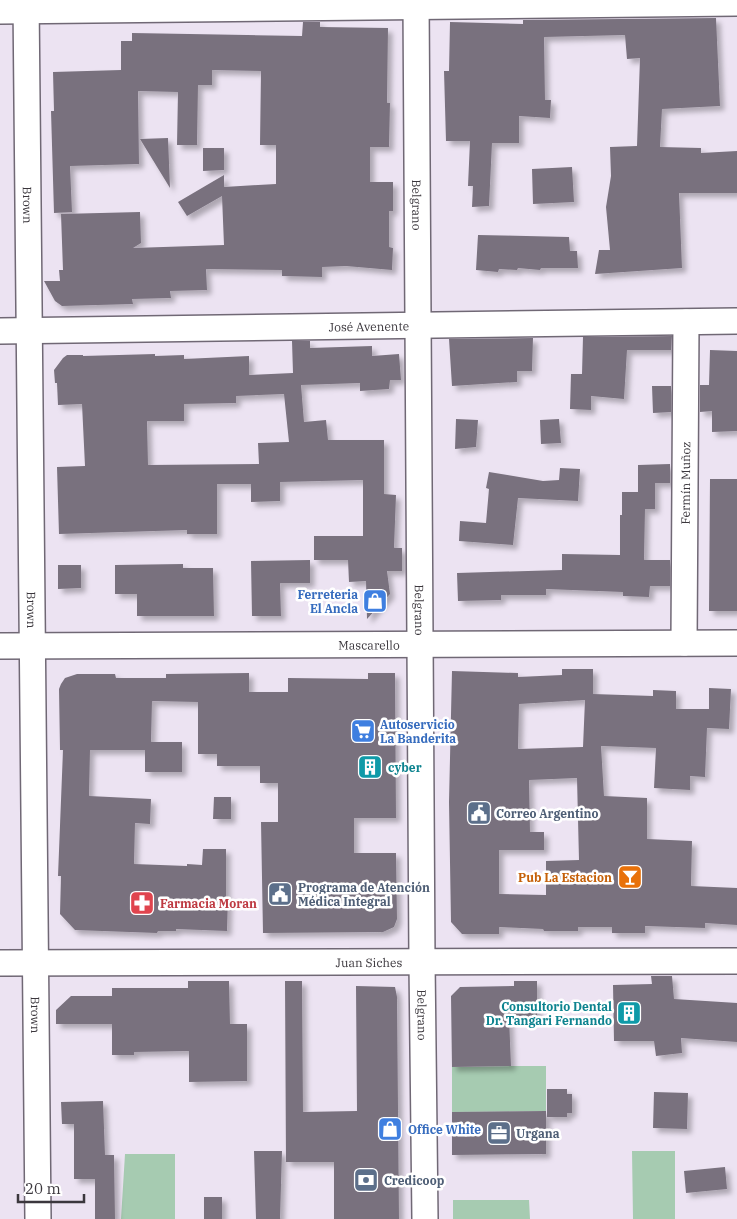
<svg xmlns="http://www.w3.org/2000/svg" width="737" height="1219" viewBox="0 0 737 1219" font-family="'IBM Plex Serif',serif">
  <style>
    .green { fill: #a6cbb1 }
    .building { fill: #79717e; fill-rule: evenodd; filter: url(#shadow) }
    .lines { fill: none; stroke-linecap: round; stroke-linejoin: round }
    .street-casing { stroke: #706875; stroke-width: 28 }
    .street { stroke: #fff; stroke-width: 25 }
    .labels { text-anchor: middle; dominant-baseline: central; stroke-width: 5; stroke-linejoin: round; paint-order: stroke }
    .street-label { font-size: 12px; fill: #3b373d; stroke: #fff }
    .shop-label { font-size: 12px; font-weight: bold; fill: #366cbe; stroke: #fff; text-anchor: start }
    .culture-label { font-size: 12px; font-weight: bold; fill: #0d838f; stroke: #fff; text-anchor: start }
    .service-label { font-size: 12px; font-weight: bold; fill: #4e5e75; stroke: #fff; text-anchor: start }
    .food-label { font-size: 12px; font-weight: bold; fill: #c56008; stroke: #fff; text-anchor: end }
    .health-label { font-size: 12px; font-weight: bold; fill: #be3a42; stroke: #fff; text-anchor: start }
  </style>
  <defs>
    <filter id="shadow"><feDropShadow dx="4.5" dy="4.5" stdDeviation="2.5" flood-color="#0004"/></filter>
  </defs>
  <rect width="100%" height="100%" fill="#ece3f2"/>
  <path class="green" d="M 511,1066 L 546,1066 L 546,1111 L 452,1112 L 452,1067 Z
    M 632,1151 L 675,1151 L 675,1219 L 633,1219 Z
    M 125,1154 L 175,1154 L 175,1219 L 121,1219 Z
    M 453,1200 L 529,1200 L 530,1219 L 453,1219 Z"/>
  <path class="building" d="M 716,18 L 720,106 L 662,109 L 660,147 L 701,148 L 701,153 L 737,151 L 737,193 L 679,193 L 682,268 L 595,274 L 599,250 L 610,250 L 606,207 L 611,176 L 610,147 L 637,146 L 640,58 L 627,59 L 625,35 L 544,37 L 545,100 L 551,100 L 550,118 L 519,116 L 519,143 L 492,143 L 489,206 L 472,207 L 473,186 L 468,186 L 470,141 L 446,141 L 444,71 L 449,71 L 450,22 L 523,24 L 523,20 Z
    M 303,22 L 320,22 L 320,27 L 388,28 L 387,103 L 390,103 L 389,147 L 370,147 L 370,182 L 393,182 L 393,211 L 389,211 L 389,247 L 393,248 L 392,270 L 346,266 L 322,267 L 322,277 L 282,276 L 282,270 L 206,269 L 207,290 L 170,291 L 171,298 L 132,299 L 133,304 L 62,306 L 55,301 L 44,281 L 60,281 L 59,270 L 63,270 L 61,214 L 140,212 L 141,243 L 133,248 L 224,245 L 222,196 L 187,216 L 178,202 L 224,175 L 224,187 L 276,184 L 276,145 L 260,145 L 261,71 L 212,70 L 212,85 L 198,85 L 197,145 L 177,145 L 178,92 L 138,91 L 139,164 L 70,166 L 72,212 L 54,213 L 51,111 L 54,111 L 53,72 L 121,70 L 121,41 L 132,41 L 132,33 L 302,36 Z
    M 168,138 L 170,188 L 140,139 Z
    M 203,148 L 224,148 L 224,170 L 203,171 Z
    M 572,167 L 574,202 L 533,204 L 532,169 Z
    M 478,235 L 569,237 L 570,251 L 577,251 L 578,268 L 541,268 L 540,270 L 518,268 L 517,270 L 499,269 L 498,272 L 476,270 Z
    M 672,336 L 671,350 L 627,350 L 624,399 L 591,396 L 591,410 L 570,409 L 571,374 L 582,374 L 583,337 Z
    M 533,338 L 532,371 L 517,371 L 517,382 L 452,386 L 449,339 Z
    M 292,341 L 310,341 L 310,348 L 372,346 L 372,356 L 399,354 L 401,380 L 390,380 L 389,389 L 360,391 L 360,383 L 301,385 L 304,422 L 326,420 L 328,440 L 384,440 L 384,494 L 396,495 L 394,548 L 402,548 L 402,571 L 387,571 L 390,594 L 367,619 L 366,581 L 349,582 L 348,560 L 314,560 L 314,536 L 363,536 L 363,480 L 280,482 L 280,501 L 251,502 L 251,484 L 217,484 L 217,534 L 187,534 L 187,530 L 59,534 L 57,467 L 85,466 L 82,404 L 58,405 L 57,383 L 55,383 L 54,370 L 63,358 L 67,355 L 83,355 L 83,356 L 155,354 L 155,356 L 184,355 L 184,359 L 249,356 L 249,375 L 293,373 ZM 284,394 L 289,442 L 258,443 L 259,464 L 148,465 L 147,421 L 184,421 L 184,404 L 236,403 L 236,396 Z
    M 710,350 L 737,351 L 737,431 L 712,432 L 712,411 L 700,412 L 700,385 L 709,385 Z
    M 652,386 L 671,386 L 671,412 L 653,413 Z
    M 456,419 L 478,420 L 476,447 L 455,449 Z
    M 559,419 L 561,443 L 541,444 L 540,420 Z
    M 670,464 L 670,483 L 655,483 L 655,509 L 645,509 L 644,560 L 670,560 L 670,586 L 650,586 L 649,597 L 623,596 L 623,592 L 546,589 L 546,595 L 501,595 L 501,600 L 458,601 L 457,573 L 562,570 L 562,554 L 620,555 L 620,515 L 622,515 L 622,492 L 638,492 L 638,465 Z
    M 560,468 L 580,469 L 578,501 L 518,498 L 513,545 L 459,541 L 460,521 L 486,523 L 489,489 L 486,488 L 489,472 L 543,481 L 559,480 Z
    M 710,479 L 737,479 L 737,611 L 709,611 Z
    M 310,560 L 310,583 L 280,583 L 281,616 L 252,616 L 251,561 Z
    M 183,564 L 183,568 L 213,568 L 214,616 L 137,616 L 137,594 L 115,594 L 115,565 Z
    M 58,565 L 81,565 L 81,588 L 58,589 Z
    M 562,669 L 593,669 L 593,694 L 653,696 L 653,690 L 676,691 L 676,709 L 709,709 L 709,688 L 731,689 L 729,729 L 707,728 L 705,777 L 690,776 L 690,790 L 654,788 L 656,748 L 601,746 L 604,796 L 647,798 L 647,839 L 692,841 L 691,886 L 737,888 L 737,925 L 705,923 L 705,928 L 645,926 L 645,933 L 612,933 L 612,927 L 578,927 L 578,931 L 544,931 L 543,929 L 499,927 L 499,934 L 462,934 L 451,922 L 449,802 L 452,671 L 518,673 L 518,677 L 562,675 ZM 585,700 L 583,747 L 518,749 L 519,704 ZM 577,778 L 579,860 L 546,861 L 546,895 L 499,894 L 499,850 L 544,850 L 544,832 L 530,832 L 529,780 Z
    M 249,673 L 249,692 L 288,692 L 288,678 L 368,679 L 368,673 L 395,673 L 396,818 L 354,818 L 354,853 L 396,853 L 397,919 L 394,927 L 383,932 L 263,933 L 261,822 L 278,822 L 278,783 L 260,783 L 260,766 L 217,766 L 217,754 L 198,754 L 198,702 L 152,701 L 151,742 L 182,742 L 182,772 L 145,772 L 145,750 L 90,750 L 89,796 L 151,799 L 150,824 L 135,823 L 134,864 L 187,866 L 187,864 L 202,865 L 203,849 L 226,849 L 226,897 L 228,897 L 227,931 L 176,929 L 176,931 L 158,931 L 157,933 L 75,930 L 60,914 L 61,876 L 58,876 L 63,750 L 60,750 L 59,689 L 61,684 L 65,678 L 77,674 L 115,674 L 116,678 L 166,678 L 166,674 Z
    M 214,797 L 231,797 L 231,819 L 213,819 Z
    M 651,976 L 672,976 L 674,999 L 737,1003 L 737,1042 L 681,1038 L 682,1053 L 656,1056 L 654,1041 L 614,1041 L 613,985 L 652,984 Z
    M 188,981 L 229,981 L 230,1024 L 247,1024 L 247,1081 L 189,1082 L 189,1051 L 134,1052 L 134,1055 L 112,1055 L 112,1024 L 56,1024 L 56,1010 L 71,996 L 112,996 L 112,988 L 188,988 Z
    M 285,981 L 302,981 L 303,1112 L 357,1111 L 356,986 L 395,987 L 397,997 L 399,1219 L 334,1219 L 334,1162 L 286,1162 Z
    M 514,981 L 537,981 L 537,1017 L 509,1017 L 511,1066 L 452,1067 L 451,996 L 460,987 L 514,986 Z
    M 547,1089 L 567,1089 L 567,1094 L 572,1094 L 572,1113 L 567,1113 L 567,1117 L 547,1117 Z
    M 654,1092 L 688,1093 L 687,1129 L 653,1128 Z
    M 103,1101 L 105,1155 L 114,1155 L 115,1219 L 95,1219 L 95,1179 L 74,1179 L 74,1124 L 62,1124 L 61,1102 Z
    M 546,1111 L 546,1154 L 452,1155 L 452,1112 Z
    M 254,1151 L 282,1151 L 280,1219 L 256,1219 Z
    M 725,1167 L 727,1189 L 686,1193 L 684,1171 Z
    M 204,1197 L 222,1197 L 222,1219 L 204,1219 Z"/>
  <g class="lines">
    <defs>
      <g id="street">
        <path id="s1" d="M 26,0 L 38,1219"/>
        <path id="s2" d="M 416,0 L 422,962 L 425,1219"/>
        <path d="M 0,11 L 737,3"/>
        <path id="s3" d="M 0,331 L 737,321"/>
        <path id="s4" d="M 684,643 L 686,322"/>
        <path id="s5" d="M 0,646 L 737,643"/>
        <path id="s6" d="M 0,963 L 737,961"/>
      </g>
    </defs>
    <use href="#street" class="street-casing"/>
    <use href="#street" class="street"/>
  </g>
  <defs>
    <symbol id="shop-square" viewBox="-11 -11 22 22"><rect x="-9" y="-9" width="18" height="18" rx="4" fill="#3f7fe0" stroke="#fff"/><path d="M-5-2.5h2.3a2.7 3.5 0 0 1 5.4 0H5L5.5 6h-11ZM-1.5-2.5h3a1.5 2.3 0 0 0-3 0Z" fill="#fff"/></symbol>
    <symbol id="supermarket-square" viewBox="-11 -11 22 22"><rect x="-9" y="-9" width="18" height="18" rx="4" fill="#3f7fe0" stroke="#fff"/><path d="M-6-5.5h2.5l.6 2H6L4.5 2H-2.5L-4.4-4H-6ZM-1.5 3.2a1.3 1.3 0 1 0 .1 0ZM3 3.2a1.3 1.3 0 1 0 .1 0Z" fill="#fff"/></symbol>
    <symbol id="building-square" viewBox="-11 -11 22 22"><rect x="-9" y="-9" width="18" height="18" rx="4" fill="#0f9aa8" stroke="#fff"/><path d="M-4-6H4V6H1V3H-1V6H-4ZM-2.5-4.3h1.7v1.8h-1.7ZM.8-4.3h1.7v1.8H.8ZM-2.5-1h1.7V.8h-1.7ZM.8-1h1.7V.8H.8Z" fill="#fff"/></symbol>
    <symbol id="civic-square" viewBox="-11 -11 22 22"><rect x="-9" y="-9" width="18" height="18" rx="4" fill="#5c6f8a" stroke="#fff"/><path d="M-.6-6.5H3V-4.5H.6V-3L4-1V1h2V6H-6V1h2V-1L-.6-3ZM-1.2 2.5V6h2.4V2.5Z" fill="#fff"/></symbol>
    <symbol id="bar-square" viewBox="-11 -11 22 22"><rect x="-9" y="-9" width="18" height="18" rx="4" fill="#e8710a" stroke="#fff"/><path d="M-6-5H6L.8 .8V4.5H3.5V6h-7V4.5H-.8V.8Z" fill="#fff"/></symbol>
    <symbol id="pharmacy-square" viewBox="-11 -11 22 22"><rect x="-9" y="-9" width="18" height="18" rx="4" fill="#e0444e" stroke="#fff"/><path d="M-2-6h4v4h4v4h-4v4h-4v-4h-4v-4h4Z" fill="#fff"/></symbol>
    <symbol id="office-square" viewBox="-11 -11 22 22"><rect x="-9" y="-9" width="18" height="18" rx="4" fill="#5c6f8a" stroke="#fff"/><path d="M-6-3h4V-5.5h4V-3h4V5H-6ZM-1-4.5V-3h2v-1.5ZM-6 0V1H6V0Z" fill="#fff"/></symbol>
    <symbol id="bank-square" viewBox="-11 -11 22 22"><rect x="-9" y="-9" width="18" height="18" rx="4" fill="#5c6f8a" stroke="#fff"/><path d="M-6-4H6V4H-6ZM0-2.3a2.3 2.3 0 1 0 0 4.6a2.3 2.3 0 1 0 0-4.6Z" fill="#fff"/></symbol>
  </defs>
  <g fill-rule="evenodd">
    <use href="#shop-square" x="361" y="587" width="28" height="28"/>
    <use href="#supermarket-square" x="349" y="717" width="28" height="28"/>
    <use href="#building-square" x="356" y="753" width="28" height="28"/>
    <use href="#civic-square" x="465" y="799" width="28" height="28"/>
    <use href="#bar-square" x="616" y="863" width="28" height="28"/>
    <use href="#civic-square" x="266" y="880" width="28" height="28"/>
    <use href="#pharmacy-square" x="128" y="889" width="28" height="28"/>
    <use href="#building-square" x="615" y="999" width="28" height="28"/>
    <use href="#shop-square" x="376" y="1115" width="28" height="28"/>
    <use href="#office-square" x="485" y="1119" width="28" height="28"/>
    <use href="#bank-square" x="352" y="1166" width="28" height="28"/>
  </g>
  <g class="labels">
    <g class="street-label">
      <text stroke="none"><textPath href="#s1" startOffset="205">Brown</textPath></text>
      <text stroke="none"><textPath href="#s2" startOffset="205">Belgrano</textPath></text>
      <text stroke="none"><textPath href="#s3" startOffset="369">José Avenente</textPath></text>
      <text stroke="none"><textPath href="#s4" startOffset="160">Fermín Muñoz</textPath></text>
      <text stroke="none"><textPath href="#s1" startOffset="610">Brown</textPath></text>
      <text stroke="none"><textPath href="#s2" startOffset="610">Belgrano</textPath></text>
      <text stroke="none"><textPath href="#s5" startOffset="369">Mascarello</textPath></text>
      <text stroke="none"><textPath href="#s6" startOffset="369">Juan Siches</textPath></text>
      <text stroke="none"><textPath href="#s1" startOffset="1015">Brown</textPath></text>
      <text stroke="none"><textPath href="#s2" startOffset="1015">Belgrano</textPath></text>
    </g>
    <g class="shop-label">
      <text x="358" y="594" text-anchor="end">Ferreteria<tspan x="358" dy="14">El Ancla</tspan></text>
      <text x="380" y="724">Autoservicio<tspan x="380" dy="14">La Banderita</tspan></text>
      <text x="408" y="1129">Office White</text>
    </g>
    <g class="culture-label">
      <text x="388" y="767">cyber</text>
      <text x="612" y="1006" text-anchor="end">Consultorio Dental<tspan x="612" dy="14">Dr. Tangari Fernando</tspan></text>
    </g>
    <g class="service-label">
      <text x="496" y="813">Correo Argentino</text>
      <text x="298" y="887">Programa de Atención<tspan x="298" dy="14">Médica Integral</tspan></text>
      <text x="516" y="1133">Urgana</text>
      <text x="384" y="1180">Credicoop</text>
    </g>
    <g class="food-label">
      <text x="612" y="877">Pub La Estacion</text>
    </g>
    <g class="health-label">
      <text x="160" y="903">Farmacia Moran</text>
    </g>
  </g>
  <path d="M18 1194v8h66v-8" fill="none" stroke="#3b373d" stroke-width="2.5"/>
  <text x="25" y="1194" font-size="15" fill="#3b373d" stroke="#ffffff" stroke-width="4" paint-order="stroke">20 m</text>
</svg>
